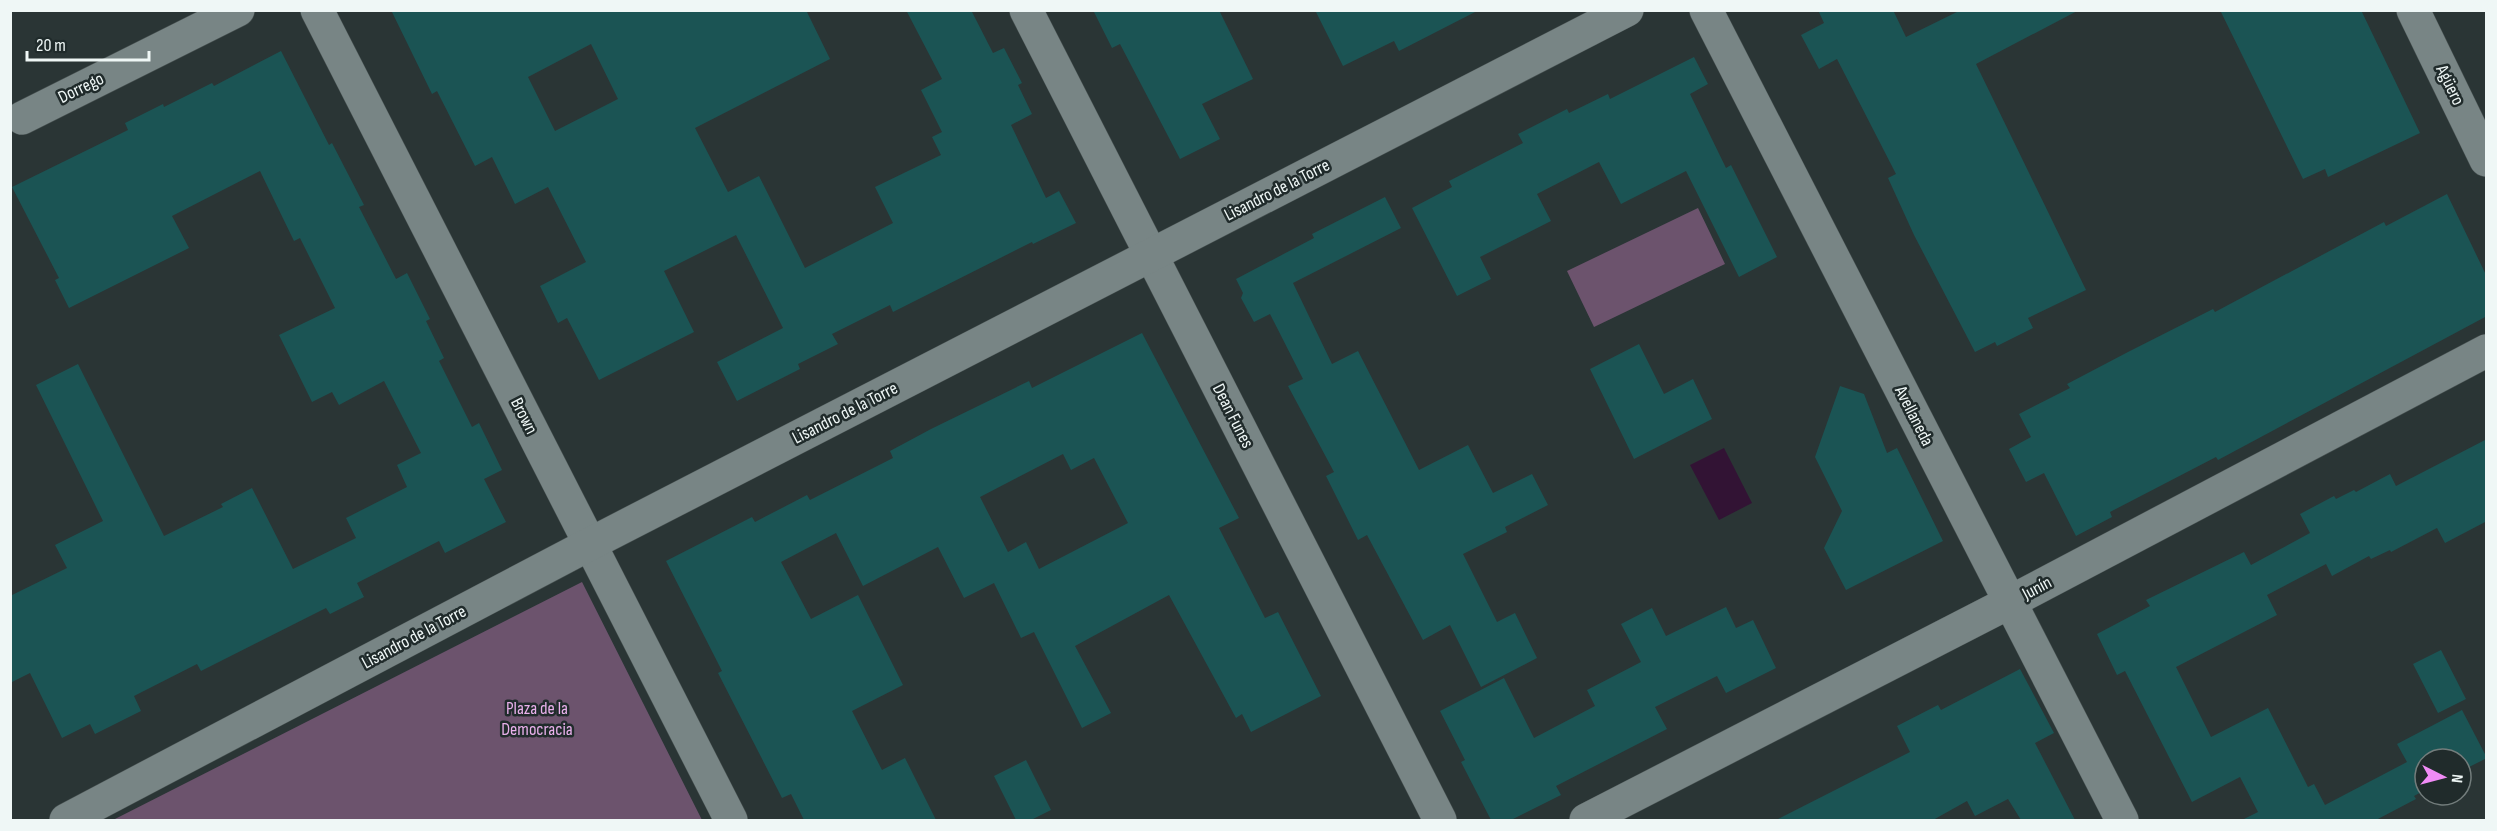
<svg xmlns="http://www.w3.org/2000/svg" width="2497" height="831" viewBox="0 0 2497 831" font-family="'Sofia Sans Condensed',sans-serif">
  <style>
    .green { fill: #6c536d }
    .water { fill: #321334 }
    .building { fill: #1b5454; fill-rule: evenodd }
    .lines { fill: none; stroke-linecap: round; stroke-linejoin: round }
    .minor-casing { stroke: #475151; stroke-width: 34 }
    .tertiary-casing { stroke: #475151; stroke-width: 34 }
    .secondary-casing { stroke: #475151; stroke-width: 34 }
    .minor { stroke: #788585; stroke-width: 33 }
    .tertiary { stroke: #788585; stroke-width: 33 }
    .secondary { stroke: #788585; stroke-width: 33 }
    .labels { text-anchor: middle; dominant-baseline: central; stroke-width: 5; stroke-linejoin: round; paint-order: stroke }
    .street-label { font-size: 18px; fill: #eff7f6; stroke: #202b2b }
    .park-label { font-size: 18px; fill: #e9b0eb; stroke: #202b2b }
  </style>
  <rect width="100%" height="100%" fill="#2a3535"/>
  <path class="green" d="M 1698,208 L 1725,264 L 1594,327 L 1567,271 Z
    M 582,582 L 702,820 L 113,820 Z"/>
  <path class="water" d="M 1724,448 L 1752,503 L 1719,520 L 1690,465 Z"/>
  <path class="building" d="M 391,10 L 806,10 L 830,59 L 695,128 L 728,192 L 759,176 L 805,268 L 893,223 L 875,187 L 941,155 L 932,137 L 942,132 L 921,90 L 942,79 L 906,10 L 971,10 L 993,53 L 1004,48 L 1022,83 L 1018,85 L 1032,114 L 1011,125 L 1046,198 L 1059,191 L 1076,223 L 1033,244 L 1032,242 L 893,312 L 890,305 L 832,334 L 838,344 L 798,364 L 800,369 L 737,401 L 717,362 L 783,328 L 736,235 L 664,271 L 694,332 L 599,380 L 567,318 L 558,323 L 540,286 L 586,262 L 548,187 L 515,204 L 492,157 L 475,166 L 437,91 L 432,94 ZM 591,44 L 618,99 L 555,131 L 528,77 Z
    M 1093,10 L 1219,10 L 1253,79 L 1202,104 L 1220,139 L 1180,159 L 1120,44 L 1112,48 Z
    M 1315,10 L 1479,10 L 1399,51 L 1394,41 L 1343,66 Z
    M 1818,10 L 1893,10 L 1906,37 L 1961,10 L 2079,10 L 1976,64 L 2086,290 L 2028,318 L 2033,328 L 1997,346 L 1995,342 L 1975,352 L 1914,235 L 1888,178 L 1896,174 L 1837,59 L 1819,69 L 1801,35 L 1824,23 Z
    M 2220,10 L 2361,10 L 2420,133 L 2328,177 L 2325,169 L 2303,179 Z
    M 281,51 L 329,145 L 332,143 L 364,205 L 359,207 L 396,279 L 407,273 L 430,319 L 426,321 L 444,358 L 439,361 L 472,427 L 479,423 L 502,470 L 484,479 L 506,522 L 445,553 L 439,541 L 357,583 L 364,597 L 330,614 L 326,608 L 201,671 L 197,664 L 134,696 L 141,711 L 95,734 L 90,724 L 62,738 L 30,673 L 10,683 L 10,596 L 67,568 L 55,545 L 103,521 L 36,385 L 78,364 L 164,536 L 223,507 L 221,504 L 252,488 L 293,569 L 356,538 L 346,518 L 407,487 L 397,465 L 421,453 L 384,381 L 339,405 L 332,392 L 312,402 L 279,335 L 335,308 L 300,238 L 294,241 L 260,171 L 172,216 L 189,248 L 69,308 L 55,280 L 59,278 L 12,187 L 128,130 L 125,123 L 163,104 L 164,107 L 212,83 L 214,86 Z
    M 1694,57 L 1708,84 L 1690,94 L 1726,168 L 1731,165 L 1777,257 L 1739,277 L 1686,171 L 1621,204 L 1599,162 L 1537,194 L 1551,221 L 1480,257 L 1491,279 L 1457,296 L 1412,208 L 1452,187 L 1449,181 L 1523,143 L 1518,134 L 1567,109 L 1569,113 L 1608,94 L 1610,99 Z
    M 2447,194 L 2487,277 L 2487,316 L 2218,460 L 2216,457 L 2110,512 L 2112,517 L 2076,536 L 2044,473 L 2026,482 L 2009,449 L 2031,437 L 2019,414 L 2070,388 L 2067,384 L 2128,352 L 2213,309 L 2215,312 L 2384,222 L 2386,226 Z
    M 1385,197 L 1401,228 L 1293,283 L 1332,364 L 1358,351 L 1419,470 L 1468,445 L 1493,493 L 1532,474 L 1548,505 L 1505,527 L 1507,532 L 1463,554 L 1497,622 L 1515,613 L 1537,658 L 1481,687 L 1450,625 L 1423,640 L 1367,535 L 1358,540 L 1326,476 L 1334,472 L 1288,386 L 1303,379 L 1270,314 L 1254,322 L 1241,298 L 1243,293 L 1236,279 L 1314,238 L 1312,234 Z
    M 1142,333 L 1239,518 L 1219,528 L 1265,618 L 1278,612 L 1321,696 L 1251,732 L 1242,714 L 1236,718 L 1169,595 L 1075,646 L 1111,713 L 1082,728 L 1034,632 L 1021,638 L 994,583 L 964,598 L 938,547 L 863,586 L 836,533 L 781,562 L 811,619 L 858,595 L 903,685 L 852,711 L 882,770 L 905,758 L 936,820 L 804,820 L 791,794 L 782,798 L 718,673 L 722,671 L 666,561 L 752,517 L 755,522 L 807,495 L 810,500 L 893,458 L 890,451 L 931,429 L 1029,381 L 1032,388 ZM 1063,454 L 1071,470 L 1094,458 L 1128,523 L 1039,569 L 1026,542 L 1008,552 L 980,497 Z
    M 1639,344 L 1664,394 L 1693,379 L 1712,419 L 1634,459 L 1590,369 Z
    M 1840,386 L 1864,394 L 1887,453 L 1897,448 L 1943,541 L 1846,590 L 1824,548 L 1842,511 L 1815,457 Z
    M 2487,439 L 2487,521 L 2445,543 L 2437,528 L 2391,552 L 2390,550 L 2371,559 L 2369,556 L 2332,576 L 2326,564 L 2267,595 L 2277,615 L 2176,667 L 2211,737 L 2268,708 L 2308,787 L 2314,784 L 2325,805 L 2407,762 L 2397,744 L 2462,710 L 2487,758 L 2461,771 L 2461,759 L 2425,759 L 2425,790 L 2414,796 L 2416,799 L 2376,820 L 2242,820 L 2258,812 L 2240,777 L 2192,802 L 2125,671 L 2117,675 L 2097,634 L 2150,606 L 2146,600 L 2244,552 L 2251,565 L 2310,533 L 2300,514 L 2334,496 L 2336,499 L 2354,490 L 2356,492 L 2390,474 L 2396,486 Z
    M 1726,607 L 1736,628 L 1753,620 L 1776,668 L 1726,693 L 1717,676 L 1655,707 L 1667,729 L 1556,786 L 1561,795 L 1511,820 L 1491,820 L 1461,762 L 1465,760 L 1440,711 L 1504,678 L 1534,738 L 1595,706 L 1587,690 L 1641,662 L 1621,624 L 1652,608 L 1666,636 Z
    M 2441,650 L 2466,699 L 2438,713 L 2413,664 Z
    M 2020,669 L 2054,733 L 2035,743 L 2075,820 L 2021,820 L 2008,799 L 1975,816 L 1967,801 L 1933,820 L 1776,820 L 1910,752 L 1897,726 L 1938,705 L 1941,710 Z
    M 1026,760 L 1051,810 L 1031,820 L 1016,820 L 994,776 Z"/>
  <g class="lines">
    <defs>
      <path id="minor" d="M 1026,10 L 1440,820
        M 1706,10 L 2122,820
        M 2413,10 L 2486,160
        M 22,118 L 238,10
        M 1586,820 L 2010,602 L 2486,351"/>
      <path id="tertiary" d="M 317,10 L 731,820"/>
      <path id="secondary" d="M 66,820 L 590,544 L 1627,10"/>
    </defs>
    <use href="#minor" class="minor-casing"/>
    <use href="#tertiary" class="tertiary-casing"/>
    <use href="#secondary" class="secondary-casing"/>
    <use href="#minor" class="minor"/>
    <use href="#tertiary" class="tertiary"/>
    <use href="#secondary" class="secondary"/>
  </g>
  <g class="labels">
    <g class="street-label">
      <text transform="translate(2450 85) rotate(64)">Agüero</text>
      <text transform="translate(81 88) rotate(-26)">Dorrego</text>
      <text transform="translate(1277 190) rotate(-27)">Lisandro de la Torre</text>
      <text transform="translate(845 413) rotate(-27)">Lisandro de la Torre</text>
      <text transform="translate(524 416) rotate(63)">Brown</text>
      <text transform="translate(1233 416) rotate(63)">Dean Funes</text>
      <text transform="translate(1914 416) rotate(63)">Avellaneda</text>
      <text transform="translate(2037 588) rotate(-28)">Junín</text>
      <text transform="translate(414 637) rotate(-28)">Lisandro de la Torre</text>
    </g>
    <g class="park-label">
      <text x="537" y="708">Plaza de la<tspan x="537" dy="21">Democracia</tspan></text>
    </g>
  </g>
  <rect width="2497" height="831" fill="none" stroke="#eff7f6" stroke-width="24"/>
  <g transform="translate(2443 777) rotate(96)"><circle r="28" fill="#202b2b" stroke="#737d7c" stroke-width="1.5"/>
  <path d="M0-4.5L10 22L0 15L-10 22Z" fill="#f08bf6"/>
  <text y="-9" font-size="16" font-weight="bold" text-anchor="middle" fill="#eff7f6">N</text>
  </g>
  <path d="M27 51v9h122v-9" fill="none" stroke="#eff7f6" stroke-width="3"/>
  <text x="36" y="51" font-size="18" fill="#eff7f6" stroke="#202b2b" stroke-width="4.5" paint-order="stroke">20 m</text>
</svg>
